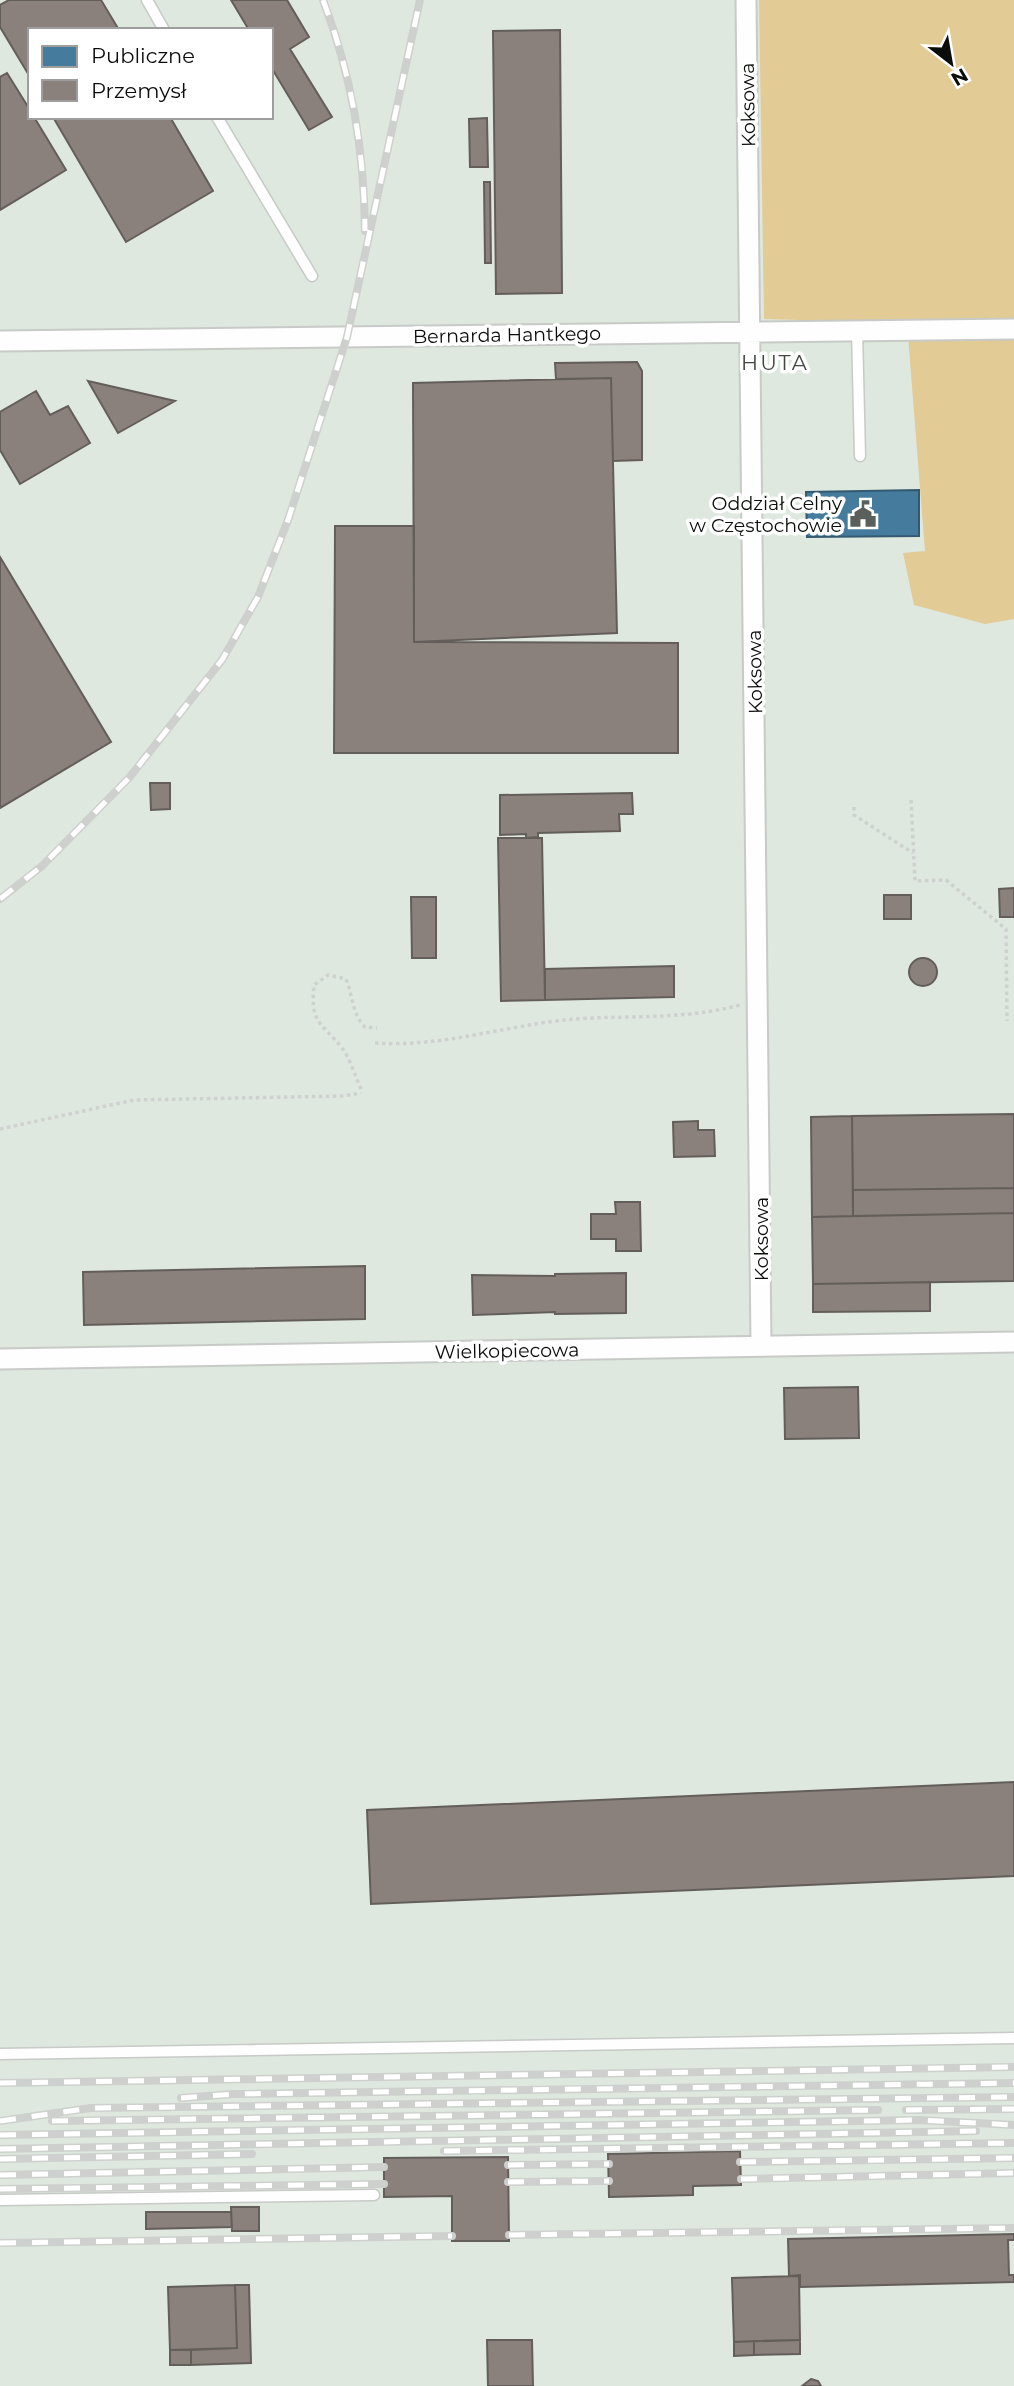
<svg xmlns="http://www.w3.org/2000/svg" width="1014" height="2386" viewBox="0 0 1014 2386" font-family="Montserrat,sans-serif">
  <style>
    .built { fill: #dee8de; fill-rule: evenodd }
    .forest { fill: #e2cb94 }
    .public { fill: #457b9d; stroke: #335a71; stroke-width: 2 }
    .industry { fill: #8a817c; stroke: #645e5a; stroke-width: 2 }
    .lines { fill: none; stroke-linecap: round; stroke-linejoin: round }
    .service-casing { stroke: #c7cac7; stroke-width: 13 }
    .minor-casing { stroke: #c7cac7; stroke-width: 23 }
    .path { stroke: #cfd1cf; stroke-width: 3.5; stroke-dasharray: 3.5 3.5; stroke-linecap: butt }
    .service { stroke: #fdfefd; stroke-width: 10 }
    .minor { stroke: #fdfefd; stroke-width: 19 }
    .rail-casing { stroke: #ced0ce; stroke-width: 8 }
    .rail { stroke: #fff; stroke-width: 5; stroke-dasharray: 16; stroke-linecap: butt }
    .labels { text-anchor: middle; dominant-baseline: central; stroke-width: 7; stroke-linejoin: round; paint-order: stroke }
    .street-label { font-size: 19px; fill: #0a0d0a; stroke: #fff }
    .poi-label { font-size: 19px; fill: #0a0d0a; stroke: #fff; text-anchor: end }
    .neighbourhood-label { font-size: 21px; letter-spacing: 2px; fill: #414841; stroke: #fff }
  </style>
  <rect width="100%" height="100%" fill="#f1f6f1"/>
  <path class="built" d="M 0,0 L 1014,0 L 1014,2386 L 0,2386 ZM 30,30 L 271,30 L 271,117 L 30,117 Z"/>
  <path class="forest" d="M 759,0 L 1014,0 L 1014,619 L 985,624 L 914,605 L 903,553 L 925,551 L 907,323 L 764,319 Z"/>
  <path class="public" d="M 919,490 L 919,536 L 807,537 L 806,492 Z"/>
  <path class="industry" d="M 9,0 L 101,0 L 119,30 L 30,30 L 30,77 L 0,27 L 0,5 Z
    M 231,0 L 287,0 L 309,37 L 290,49 L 332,117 L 309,130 L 271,67 L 271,30 L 249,30 Z
    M 560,30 L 562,293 L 496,294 L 493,31 Z
    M 7,73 L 30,110 L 30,117 L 34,117 L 66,170 L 0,210 L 0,77 Z
    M 53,117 L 170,117 L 213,191 L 126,242 Z
    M 487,118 L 488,167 L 470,167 L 469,119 Z
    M 484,182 L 490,182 L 491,263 L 485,263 Z
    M 637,362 L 642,371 L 642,460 L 613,461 L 611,378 L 556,379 L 555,363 Z
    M 611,378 L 617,633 L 414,642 L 413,383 Z
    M 88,381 L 175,401 L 118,433 Z
    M 36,391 L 50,415 L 68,406 L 90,443 L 20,484 L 0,450 L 0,412 Z
    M 335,526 L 414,526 L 414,642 L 678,643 L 678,753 L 334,753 Z
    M 0,557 L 111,742 L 0,808 Z
    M 150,783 L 170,783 L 170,809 L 151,810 Z
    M 632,793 L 633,814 L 619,814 L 620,831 L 538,833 L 538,837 L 526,838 L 526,834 L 500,835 L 500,795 Z
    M 498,838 L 542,838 L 545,1000 L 501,1001 Z
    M 1014,888 L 1014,917 L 1000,917 L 999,889 Z
    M 884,895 L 911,895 L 911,919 L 884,919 Z
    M 411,897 L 436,897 L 436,958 L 412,958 Z
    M909 972a14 14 0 1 1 28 0a14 14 0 1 1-28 0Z
    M 674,966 L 674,997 L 545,1000 L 545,969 Z
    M 1014,1114 L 1014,1188 L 853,1190 L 852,1116 Z
    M 852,1116 L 853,1216 L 812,1217 L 811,1117 Z
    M 698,1121 L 698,1130 L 714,1130 L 715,1156 L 674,1157 L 673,1122 Z
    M 1014,1188 L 1014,1213 L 853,1216 L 853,1190 Z
    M 615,1202 L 640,1202 L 641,1251 L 616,1251 L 616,1239 L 591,1239 L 591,1214 L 616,1214 Z
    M 1014,1213 L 1014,1281 L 813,1284 L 812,1217 Z
    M 365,1266 L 365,1319 L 84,1325 L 83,1272 Z
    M 626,1273 L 626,1313 L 555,1314 L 555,1312 L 473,1315 L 472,1275 L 555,1276 L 555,1274 Z
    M 930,1282 L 930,1311 L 813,1312 L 813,1284 Z
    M 858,1387 L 859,1438 L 785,1439 L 784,1388 Z
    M 1014,1782 L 1014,1876 L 371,1904 L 367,1810 Z
    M 740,2151 L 741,2185 L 693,2186 L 693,2195 L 609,2197 L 608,2154 Z
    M 508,2157 L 509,2241 L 452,2241 L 452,2196 L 384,2197 L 384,2158 Z
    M 231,2207 L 259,2207 L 259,2231 L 232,2231 Z
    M 146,2212 L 231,2212 L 232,2227 L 146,2229 Z
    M 1014,2234 L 1014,2240 L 1008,2240 L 1009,2275 L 1014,2275 L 1014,2282 L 800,2287 L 800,2275 L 789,2276 L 788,2239 Z
    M 799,2276 L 800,2340 L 734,2342 L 732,2278 Z
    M 235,2285 L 237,2348 L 170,2350 L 168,2287 Z
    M 235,2285 L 249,2285 L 251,2363 L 191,2365 L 191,2350 L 237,2348 Z
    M 487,2340 L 532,2340 L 533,2386 L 488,2386 Z
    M 800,2340 L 800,2354 L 754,2355 L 754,2341 Z
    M 754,2341 L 754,2355 L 734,2356 L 734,2342 Z
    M 170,2350 L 191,2350 L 191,2365 L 170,2365 Z
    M 811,2379 L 818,2381 L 821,2386 L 802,2386 Z"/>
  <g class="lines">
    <defs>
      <path id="service" d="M 147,0 L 164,30
        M 217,117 L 312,276
        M 857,331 L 860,456
        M 0,2054 L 1014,2038
        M 0,2200 L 374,2195"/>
      <path id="minor" d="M 746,0 L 761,1344
        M 0,341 L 1014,329
        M 0,1359 L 1014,1342"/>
    </defs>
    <use href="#service" class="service-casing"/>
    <use href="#minor" class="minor-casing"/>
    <path class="path" d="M 911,800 L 915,881 L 946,880 L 1006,929 L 1007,1021
      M 854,807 L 854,815 L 913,853
      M 375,1043 C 442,1048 510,1024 576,1019 C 633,1015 684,1020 740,1005
      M 361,1089 C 355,1076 350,1058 342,1048 C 320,1021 310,1023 314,985 L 328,975 L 346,979 C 353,996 352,1014 365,1027 L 377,1028
      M 0,1129 L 134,1100 L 342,1096 L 361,1093"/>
    <use href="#service" class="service"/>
    <use href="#minor" class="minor"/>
    <defs>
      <path id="rail" d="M 323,0 C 352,76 364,150 365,231
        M 0,899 L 42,866 L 129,778 L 222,660 L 258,597 L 288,520 L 347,337 L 420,0
        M 0,2083 L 1014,2067
        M 181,2098 L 234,2094 L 1014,2083
        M 906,2110 L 1014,2109
        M 0,2121 L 91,2108 L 1014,2097
        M 52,2121 L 878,2110
        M 0,2135 L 919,2120 L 1014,2125
        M 0,2149 L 976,2131
        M 444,2151 L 1014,2143
        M 0,2159 L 252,2154
        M 740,2162 L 1014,2158
        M 508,2165 L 609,2164
        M 0,2175 L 384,2167
        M 741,2179 L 1014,2173
        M 508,2182 L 609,2181
        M 0,2189 L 384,2184
        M 509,2235 L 1014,2228
        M 0,2243 L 452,2236"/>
    </defs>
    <use href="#rail" class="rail-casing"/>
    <use href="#rail" class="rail"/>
  </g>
  <defs>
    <symbol id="civic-bare" viewBox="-9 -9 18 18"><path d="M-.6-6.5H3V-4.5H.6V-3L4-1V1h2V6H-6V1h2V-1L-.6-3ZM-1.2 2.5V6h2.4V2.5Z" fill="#5b5f5b" stroke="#fff" stroke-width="2.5" paint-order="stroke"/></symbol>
  </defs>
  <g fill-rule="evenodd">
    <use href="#civic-bare" x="844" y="495" width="38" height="38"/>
  </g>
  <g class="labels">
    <g class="street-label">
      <text transform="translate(748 105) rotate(-91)">Koksowa</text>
      <text transform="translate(507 335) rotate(-1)">Bernarda Hantkego</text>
      <text transform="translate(755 672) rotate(-91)">Koksowa</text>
      <text transform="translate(761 1239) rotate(-90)">Koksowa</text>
      <text transform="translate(507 1351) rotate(-1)">Wielkopiecowa</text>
    </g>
    <g class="poi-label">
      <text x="842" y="503">Oddział Celny<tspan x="842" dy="22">w Częstochowie</tspan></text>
    </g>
    <g class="neighbourhood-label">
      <text x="775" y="362">HUTA</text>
    </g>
  </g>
  <rect x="28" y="28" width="245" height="91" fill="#ffffff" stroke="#9d9e9d" stroke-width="2"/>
  <rect x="42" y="46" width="35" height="21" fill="#457b9d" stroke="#9d9e9d" stroke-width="2"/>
  <text x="91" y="63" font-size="21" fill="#0a0d0a">Publiczne</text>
  <rect x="42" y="80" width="35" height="21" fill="#8a817c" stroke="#9d9e9d" stroke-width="2"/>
  <text x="91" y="98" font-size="21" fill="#0a0d0a">Przemysł</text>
  <g transform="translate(951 63) rotate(149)" stroke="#ffffff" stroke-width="5" paint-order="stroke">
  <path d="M0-5L12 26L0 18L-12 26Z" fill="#0a0d0a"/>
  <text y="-10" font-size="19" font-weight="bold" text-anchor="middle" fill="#0a0d0a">N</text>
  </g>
</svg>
